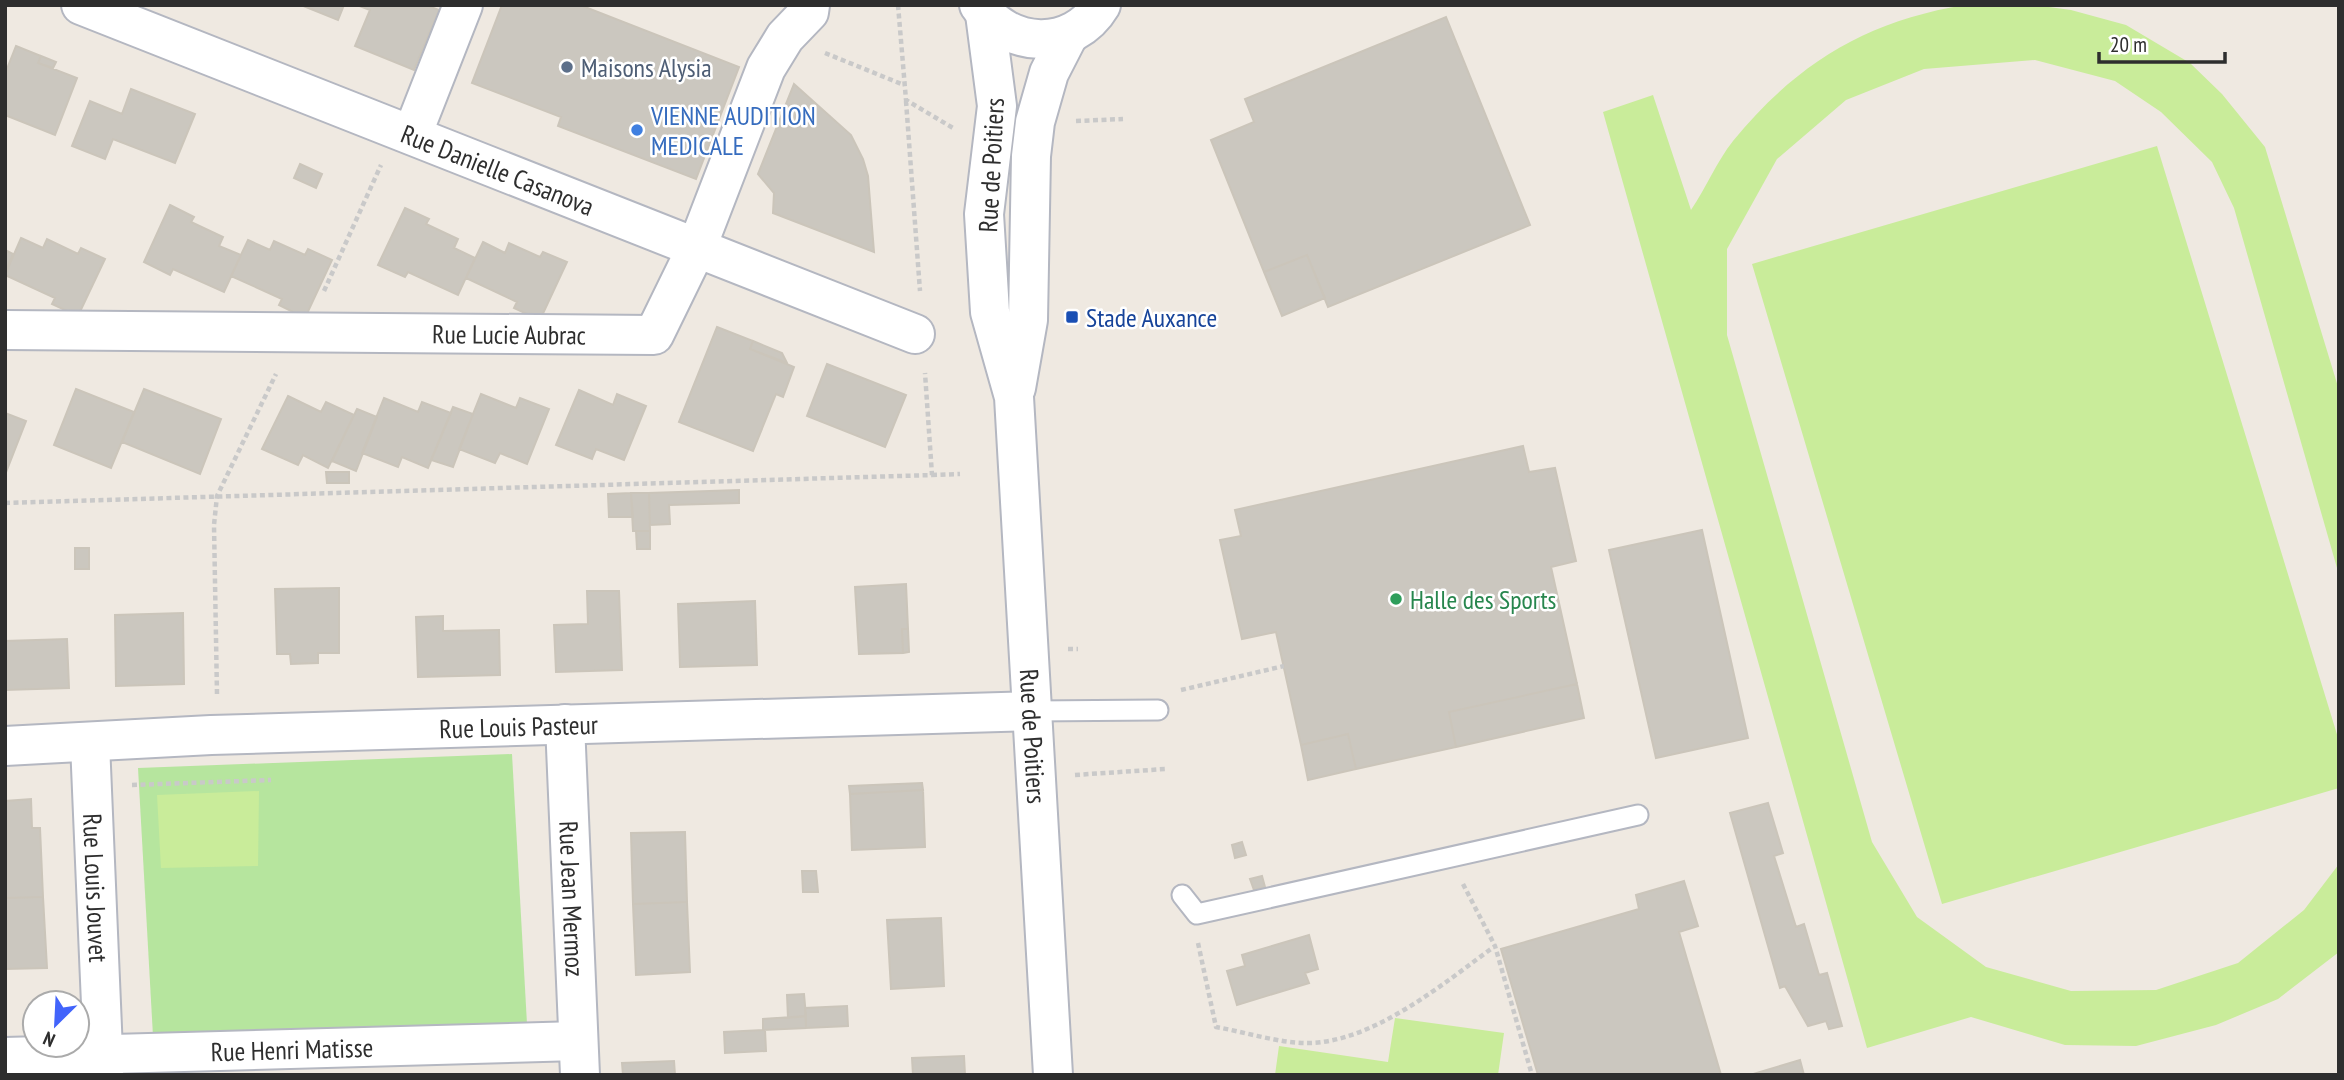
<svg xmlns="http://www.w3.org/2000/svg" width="2344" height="1080" viewBox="0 0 2344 1080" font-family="'PT Sans Narrow',sans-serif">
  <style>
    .green { fill: #b6e59e }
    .pitch { fill: #c9ec9a }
    .building { fill: #cbc7bf; stroke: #cbc5ba; stroke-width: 2 }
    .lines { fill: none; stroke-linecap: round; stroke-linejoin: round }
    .lane-casing { stroke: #b4b7c1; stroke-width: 23 }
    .street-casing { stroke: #b4b7c1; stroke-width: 42 }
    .secondary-casing { stroke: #b4b7c1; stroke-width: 42 }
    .path { stroke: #c9c9c9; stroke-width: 4.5; stroke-dasharray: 5 3.5; stroke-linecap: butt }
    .lane { stroke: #fff; stroke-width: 19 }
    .street { stroke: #fff; stroke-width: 38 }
    .secondary { stroke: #fff; stroke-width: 38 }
    .service-dot { fill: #5c6f8a; stroke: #fff; stroke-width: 2.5 }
    .shop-dot { fill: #3f7fe0; stroke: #fff; stroke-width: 2.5 }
    .transit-dot { fill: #1a4fb4; stroke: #fff; stroke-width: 2.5 }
    .leisure-dot { fill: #2e9e5b; stroke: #fff; stroke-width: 2.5 }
    .labels { text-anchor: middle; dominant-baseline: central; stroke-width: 5; stroke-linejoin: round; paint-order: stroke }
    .service-label { font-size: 26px; fill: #4e5e75; stroke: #fff; text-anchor: start }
    .shop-label { font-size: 26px; fill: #366cbe; stroke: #fff; text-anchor: start }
    .street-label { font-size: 26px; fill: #2e2e2e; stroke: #fff }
    .transit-label { font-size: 26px; fill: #164399; stroke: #fff; text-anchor: start }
    .leisure-label { font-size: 26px; fill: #27864d; stroke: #fff; text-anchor: start }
  </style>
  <rect width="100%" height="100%" fill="#efe9e1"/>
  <path class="green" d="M 512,754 L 527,1024 L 153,1036 L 138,768 Z"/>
  <path class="pitch" d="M 1965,5 L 2034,5 L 2071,10 L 2126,25 L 2190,63 L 2222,94 L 2265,147 L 2339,390 L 2339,575 L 2234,208 L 2212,162 L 2161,112 L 2115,81 L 2035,60 L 1924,69 L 1846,100 L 1777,159 L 1727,249 L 1727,335 L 1872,842 L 1917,917 L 1986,967 L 2071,991 L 2156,990 L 2238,963 L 2304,910 L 2339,864 L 2339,952 L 2278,999 L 2216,1025 L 2136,1046 L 2065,1045 L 1971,1017 L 1867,1048 L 1603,112 L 1653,95 L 1691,210 C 1706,188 1717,161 1733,141 C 1796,64 1866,21 1965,5 Z
    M 2157,146 L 2339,741 L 2339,788 L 1942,904 L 1752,264 Z
    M 259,791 L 258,866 L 161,868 L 157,795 Z
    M 1395,1018 L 1504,1033 L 1498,1075 L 1275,1075 L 1279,1046 L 1388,1062 Z"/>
  <path class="building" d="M 301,5 L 344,5 L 338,20 Z
    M 357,5 L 426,5 L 439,10 L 414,70 L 355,46 L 370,10 Z
    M 502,5 L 580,5 L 739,67 L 696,179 L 558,126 L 561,117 L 472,83 Z
    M 1446,17 L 1530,225 L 1328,307 L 1307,255 L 1264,272 L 1211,140 L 1254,122 L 1245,99 Z
    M 16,46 L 41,56 L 38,63 L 77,78 L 55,135 L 5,115 L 5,74 Z
    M 41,56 L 56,62 L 53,68 L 38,63 Z
    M 794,84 L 851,135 L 863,159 L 868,176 L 874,252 L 773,213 L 774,193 L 758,174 Z
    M 131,89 L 195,114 L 175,163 L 113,139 L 105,159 L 72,146 L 90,101 L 122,114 Z
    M 300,164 L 322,174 L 316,188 L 294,178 Z
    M 170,205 L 194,217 L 191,222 L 223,237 L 219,246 L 241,255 L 224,292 L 173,269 L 170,275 L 144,262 Z
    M 405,208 L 429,219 L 426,224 L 458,239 L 454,248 L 475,258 L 458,295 L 408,272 L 405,277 L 378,265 Z
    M 21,238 L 43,248 L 47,239 L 78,254 L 81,248 L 105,259 L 78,316 L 52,304 L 55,298 L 5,275 Z
    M 248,240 L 270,250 L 274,241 L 305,255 L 308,249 L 332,260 L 305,318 L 279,305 L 282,299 L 231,276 Z
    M 483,242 L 505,253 L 509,243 L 540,257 L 543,252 L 567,262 L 540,320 L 514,308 L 517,302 L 466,278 Z
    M 5,250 L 13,254 L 5,273 Z
    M 1307,255 L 1325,298 L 1282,316 L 1264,272 Z
    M 717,327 L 753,341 L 750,349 L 794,367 L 783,397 L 776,394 L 753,451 L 679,422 Z
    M 753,341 L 782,353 L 787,363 L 750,349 Z
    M 827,364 L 906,395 L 885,447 L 807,416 Z
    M 76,389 L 134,412 L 111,468 L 54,445 Z
    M 144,389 L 221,419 L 200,474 L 122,442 Z
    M 579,390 L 613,405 L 617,394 L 646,406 L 624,460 L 596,449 L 592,459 L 556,445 Z
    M 481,394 L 516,408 L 520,398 L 549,409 L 527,464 L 500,453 L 495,463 L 459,449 Z
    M 288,396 L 321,412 L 326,402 L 354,415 L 328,468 L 303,455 L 298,465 L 262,449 Z
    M 384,398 L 418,412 L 422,402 L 451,413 L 428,468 L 402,457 L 398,467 L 362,453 Z
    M 453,407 L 473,414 L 453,467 L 431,460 Z
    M 357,409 L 377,417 L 356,471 L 332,461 Z
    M 5,413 L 26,421 L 5,475 Z
    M 1523,446 L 1529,472 L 1555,468 L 1576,561 L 1551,567 L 1577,684 L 1449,712 L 1456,747 L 1356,769 L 1348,734 L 1301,745 L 1276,632 L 1242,639 L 1220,540 L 1241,536 L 1235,510 Z
    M 326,472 L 349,472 L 349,483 L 327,483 Z
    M 739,490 L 739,503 L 669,505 L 670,524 L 650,525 L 649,493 Z
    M 631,493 L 649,493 L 650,531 L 633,531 Z
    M 631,493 L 633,517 L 609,517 L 608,494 Z
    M 1702,530 L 1748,738 L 1656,758 L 1609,550 Z
    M 636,531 L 650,531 L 650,549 L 637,549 Z
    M 75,548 L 89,548 L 89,569 L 75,569 Z
    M 906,584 L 908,629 L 902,629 L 903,653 L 859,654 L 855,587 Z
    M 339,588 L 339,653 L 318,653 L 318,663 L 291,664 L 290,654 L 277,654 L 275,589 Z
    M 587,591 L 619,591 L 622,670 L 556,672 L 554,625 L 588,624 Z
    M 755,601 L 757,665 L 680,667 L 678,604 Z
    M 183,613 L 184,684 L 116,686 L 115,615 Z
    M 443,616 L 443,631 L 499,630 L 500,675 L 418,677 L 416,617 Z
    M 902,629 L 908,629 L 909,652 L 903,653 Z
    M 67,639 L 69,688 L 5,690 L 5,641 Z
    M 1577,684 L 1584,718 L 1456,747 L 1449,712 Z
    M 1348,734 L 1356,769 L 1308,780 L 1301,745 Z
    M 922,783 L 923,790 L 850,794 L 849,786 Z
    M 923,790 L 925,847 L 852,850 L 850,794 Z
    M 31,799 L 32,828 L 40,828 L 43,897 L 5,898 L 5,801 Z
    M 1768,803 L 1783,853 L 1774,856 L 1796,927 L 1804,924 L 1819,975 L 1827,973 L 1842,1026 L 1829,1029 L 1826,1021 L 1808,1026 L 1785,986 L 1780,988 L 1730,813 Z
    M 685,832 L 687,902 L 633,904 L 631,833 Z
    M 1242,842 L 1246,855 L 1235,858 L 1232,845 Z
    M 802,871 L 816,871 L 818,892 L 803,892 Z
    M 1262,876 L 1265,887 L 1254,890 L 1250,879 Z
    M 1684,881 L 1698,926 L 1679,932 L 1721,1075 L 1538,1075 L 1501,949 L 1639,909 L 1636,895 Z
    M 43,897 L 47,968 L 5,969 L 5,898 Z
    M 687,902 L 690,972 L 636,975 L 633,904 Z
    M 941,918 L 944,986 L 891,989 L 887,920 Z
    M 1309,935 L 1318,969 L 1305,973 L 1309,983 L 1237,1005 L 1227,971 L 1245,966 L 1242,955 Z
    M 804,994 L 806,1016 L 788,1018 L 787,995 Z
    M 847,1006 L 848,1026 L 806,1028 L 805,1008 Z
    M 806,1016 L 806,1028 L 763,1030 L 763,1019 Z
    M 765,1030 L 766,1051 L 725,1053 L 724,1032 Z
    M 964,1056 L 965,1075 L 913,1075 L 912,1058 Z
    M 1800,1060 L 1804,1075 L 1750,1075 Z
    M 674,1061 L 675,1075 L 623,1075 L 622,1063 Z"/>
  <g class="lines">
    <defs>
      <path id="lane" d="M 1033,711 L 1158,710
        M 1182,895 L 1197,914 L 1638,815"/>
      <g id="street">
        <path id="s1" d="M 81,5 L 915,334"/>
        <path d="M 412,135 L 463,5"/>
        <path id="s2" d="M 5,330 L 654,335 L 697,247 L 766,68 L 785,37 L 809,12 L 810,5"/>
        <path id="s3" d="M 565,724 L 580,1075"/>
        <path id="s4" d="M 90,743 L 104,1075"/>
        <path id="s5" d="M 5,746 L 211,735 L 1033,711"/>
        <path id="s6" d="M 5,1057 L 578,1041"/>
      </g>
      <g id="secondary">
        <path d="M 979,5 C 1008,49 1073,52 1101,5"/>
        <path id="s7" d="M 985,14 L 997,106 L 984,214 L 990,312 L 1014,397 L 1053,1075"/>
        <path d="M 1016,388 L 1028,320 L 1031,156 L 1035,122 L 1049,73 L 1069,34"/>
      </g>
    </defs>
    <use href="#lane" class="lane-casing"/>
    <use href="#street" class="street-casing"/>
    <use href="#secondary" class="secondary-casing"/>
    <path class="path" d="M 898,5 L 906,100 L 953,128
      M 825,53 L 904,85
      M 906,101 L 920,291
      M 1076,121 L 1123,119
      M 324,291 L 381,165
      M 932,475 L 960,474
      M 5,503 L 932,475 L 925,373
      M 1068,649 L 1078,649
      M 1181,690 L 1284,666
      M 217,694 L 214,525 L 217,496 L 276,374
      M 1075,775 L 1165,769
      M 132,785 L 271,780
      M 1463,884 L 1495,946
      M 1198,943 L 1216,1027 C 1245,1032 1278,1043 1307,1043 C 1373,1043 1444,983 1495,946 L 1532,1075"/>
    <use href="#lane" class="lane"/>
    <use href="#street" class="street"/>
    <use href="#secondary" class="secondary"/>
  </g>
  <circle class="service-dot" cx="567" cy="67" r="7"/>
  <circle class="shop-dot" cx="637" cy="130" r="7"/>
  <rect class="transit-dot" x="1065" y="310" width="14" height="14" rx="3.5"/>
  <circle class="leisure-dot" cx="1396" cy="599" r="7"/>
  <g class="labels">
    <g class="service-label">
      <text x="581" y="67">Maisons Alysia</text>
    </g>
    <g class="shop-label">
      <text x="651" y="115">VIENNE AUDITION<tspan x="651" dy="30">MEDICALE</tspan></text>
    </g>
    <g class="street-label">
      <text transform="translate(991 165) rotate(-87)">Rue de Poitiers</text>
      <text stroke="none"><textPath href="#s1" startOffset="448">Rue Danielle Casanova</textPath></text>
      <text stroke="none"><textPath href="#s2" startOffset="504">Rue Lucie Aubrac</textPath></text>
      <text stroke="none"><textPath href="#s5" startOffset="514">Rue Louis Pasteur</textPath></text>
      <text stroke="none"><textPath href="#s7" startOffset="728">Rue de Poitiers</textPath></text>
      <text stroke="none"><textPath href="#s4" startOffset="145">Rue Louis Jouvet</textPath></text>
      <text stroke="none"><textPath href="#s3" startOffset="175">Rue Jean Mermoz</textPath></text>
      <text stroke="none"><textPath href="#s6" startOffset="287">Rue Henri Matisse</textPath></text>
    </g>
    <g class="transit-label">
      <text x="1086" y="317">Stade Auxance</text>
    </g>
    <g class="leisure-label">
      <text x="1410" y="599">Halle des Sports</text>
    </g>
  </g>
  <rect width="2344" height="1080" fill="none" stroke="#2e2e2e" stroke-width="14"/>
  <g transform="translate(56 1024) rotate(204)"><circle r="33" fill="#ffffff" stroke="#ababab" stroke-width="2"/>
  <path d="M0-5L12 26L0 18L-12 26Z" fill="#4264fb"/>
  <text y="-10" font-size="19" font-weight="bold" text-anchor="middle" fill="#2e2e2e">N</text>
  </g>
  <path d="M2099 52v10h126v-10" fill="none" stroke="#2e2e2e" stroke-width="3.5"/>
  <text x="2110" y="52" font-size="21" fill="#2e2e2e" stroke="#ffffff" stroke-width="5" paint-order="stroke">20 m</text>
</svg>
